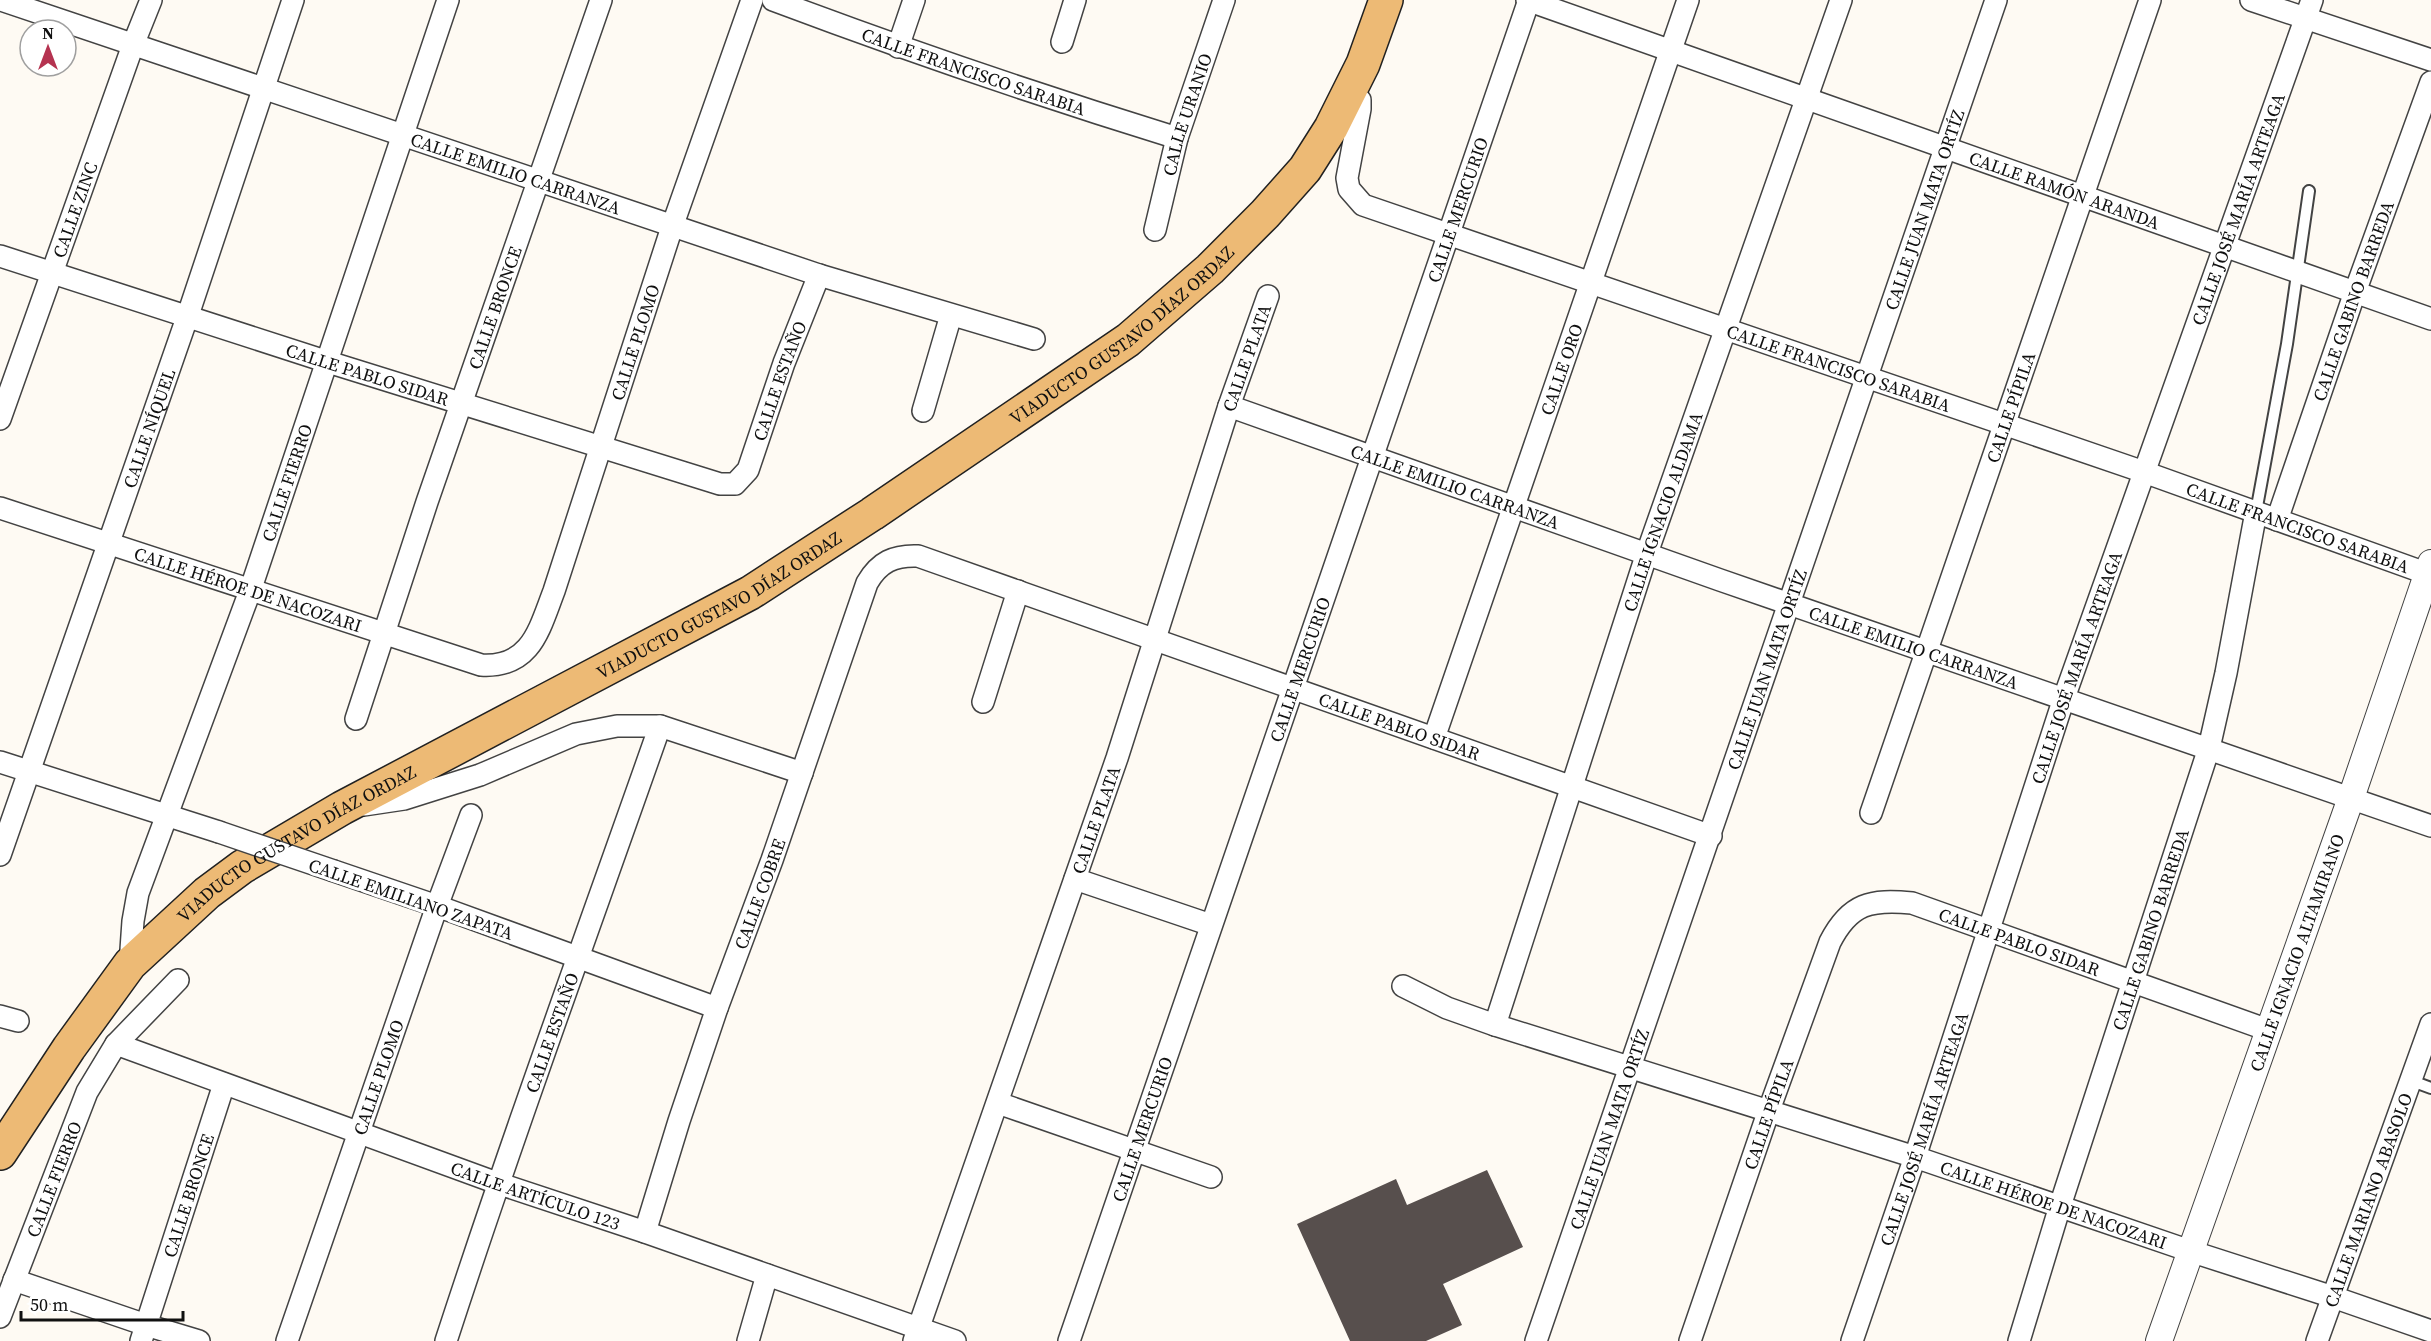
<svg xmlns="http://www.w3.org/2000/svg" width="2431" height="1341" viewBox="0 0 2431 1341" font-family="'Source Serif 4',serif">
  <style>
    .building { fill: #574f4d }
    .lines { fill: none; stroke-linecap: round; stroke-linejoin: round }
    .service-casing { stroke: #434343; stroke-width: 14 }
    .minor-casing { stroke: #434343; stroke-width: 24 }
    .tertiary-casing { stroke: #434343; stroke-width: 28 }
    .primary-casing { stroke: #212121; stroke-width: 36 }
    .service { stroke: #fff; stroke-width: 10 }
    .minor { stroke: #fff; stroke-width: 21 }
    .tertiary { stroke: #fff; stroke-width: 26 }
    .primary { stroke: #edba75; stroke-width: 33 }
    .minor-bridge-casing { stroke: #434343; stroke-width: 24; stroke-linecap: butt }
    .minor-bridge { stroke: #fff; stroke-width: 21 }
    .labels { text-anchor: middle; dominant-baseline: central; stroke-width: 6; stroke-linejoin: round; paint-order: stroke }
    .street-label { font-size: 18px; fill: #101010; stroke: #fff }
  </style>
  <rect width="100%" height="100%" fill="#fefaf3"/>
  <path class="building" d="M 1487,1170 L 1523,1247 L 1443,1284 L 1462,1325 L 1426,1341 L 1350,1341 L 1297,1224 L 1396,1179 L 1407,1205 Z"/>
  <g class="lines">
    <defs>
      <path id="service" d="M 2256,512 L 2287,344 L 2309,191
        M 2412,1081 L 2431,1088"/>
      <g id="minor">
        <path id="s1" d="M 1,0 L 819,275 L 1034,339"/>
        <path id="s2" d="M 773,0 C 906,50 1041,96 1177,138"/>
        <path id="s3" d="M 1527,0 L 2431,319"/>
        <path d="M 2251,0 L 2431,60"/>
        <path d="M 1062,42 L 1075,0"/>
        <path d="M 898,47 L 914,0"/>
        <path id="s4" d="M 1350,91 L 1360,100 L 1360,109 L 1347,178 L 1349,189 L 1363,205 L 2144,472 L 2431,575"/>
        <path id="s5" d="M 1155,230 L 1177,138 L 1224,0"/>
        <path id="s6" d="M 0,256 L 325,361 L 720,484 L 735,484 L 748,470 L 784,363 L 819,275"/>
        <path id="s7" d="M 1229,406 L 1720,580 L 2431,826"/>
        <path d="M 923,411 L 951,315"/>
        <path id="s8" d="M 0,419 L 133,45 L 151,0"/>
        <path id="s9" d="M 0,508 L 481,665 C 531,668 539,630 554,591 L 672,227 L 752,0"/>
        <path id="s10" d="M 2277,520 L 2355,292 L 2431,82"/>
        <path d="M 983,702 L 1018,591"/>
        <path id="s11" d="M 356,719 L 427,502 L 601,0"/>
        <path id="s12" d="M 1434,738 L 1688,0"/>
        <path d="M 0,762 L 219,832"/>
        <path d="M 364,805 L 404,799 L 480,775 L 576,734 L 617,726 L 660,726 L 802,773"/>
        <path id="s13" d="M 1871,813 L 2150,0"/>
        <path id="s14" d="M 0,855 L 188,315 L 293,0"/>
        <path d="M 334,871 L 437,906 L 717,1008"/>
        <path d="M 1075,879 L 1211,925"/>
        <path id="s15" d="M 130,964 L 133,921 L 138,893 L 250,591 L 448,0"/>
        <path id="s16" d="M 1403,986 L 1447,1008 L 1495,1025 L 1915,1157 L 2190,1251 L 2333,1297 L 2431,1331"/>
        <path d="M 0,1016 L 18,1021"/>
        <path id="s17" d="M 1495,1025 L 1647,553 L 1841,0"/>
        <path id="s18" d="M 116,1044 L 497,1183 L 645,1232 L 955,1341"/>
        <path d="M 998,1103 L 1211,1177"/>
        <path id="s19" d="M 645,1232 L 679,1121 L 717,1008 L 772,860 L 867,583 C 879,562 894,555 918,556 L 1711,836"/>
        <path d="M 14,1280 L 146,1325 L 199,1341"/>
        <path id="s20" d="M 0,1317 L 87,1092 L 116,1044 L 178,980"/>
        <path id="s21" d="M 141,1341 L 224,1084"/>
        <path id="s22" d="M 287,1341 L 437,906 L 471,815"/>
        <path id="s23" d="M 446,1341 C 513,1135 588,931 660,726"/>
        <path d="M 748,1341 L 767,1275"/>
        <path id="s24" d="M 914,1341 L 1117,758 L 1229,406 L 1268,296"/>
        <path id="s25" d="M 1069,1341 L 1529,0"/>
        <path id="s26" d="M 1536,1341 L 1996,0"/>
        <path id="s27" d="M 1690,1341 L 1769,1110 L 1830,942 C 1850,903 1871,899 1912,903 L 2268,1030"/>
        <path id="s28" d="M 1852,1341 L 1915,1157 L 2064,698 L 2312,0"/>
        <path id="s29" d="M 2019,1341 L 2060,1206 L 2209,748 L 2226,673 L 2256,512"/>
        <path id="s30" d="M 2317,1341 L 2431,1024"/>
      </g>
      <g id="tertiary">
        <path id="s31" d="M 2159,1341 L 2351,798 L 2431,563"/>
      </g>
      <g id="primary">
        <path id="s32" d="M 0,1153 L 69,1048 L 130,964 L 207,893 L 242,867 L 342,808 L 750,593 L 872,514 L 1128,340 L 1210,269 L 1265,214 L 1305,169 L 1331,128 L 1363,64 L 1386,0"/>
      </g>
    </defs>
    <use href="#service" class="service-casing"/>
    <use href="#minor" class="minor-casing"/>
    <use href="#tertiary" class="tertiary-casing"/>
    <use href="#primary" class="primary-casing"/>
    <use href="#service" class="service"/>
    <use href="#minor" class="minor"/>
    <use href="#tertiary" class="tertiary"/>
    <use href="#primary" class="primary"/>
    <defs>
      <path id="minor-bridge" d="M 219,832 L 334,871"/>
    </defs>
    <use href="#minor-bridge" class="minor-bridge-casing"/>
    <use href="#minor-bridge" class="minor-bridge"/>
  </g>
  <g class="labels">
    <g class="street-label">
      <text stroke="none"><textPath href="#s2" startOffset="213">CALLE FRANCISCO SARABIA</textPath></text>
      <text stroke="none"><textPath href="#s5" startOffset="120">CALLE URANIO</textPath></text>
      <text stroke="none"><textPath href="#s1" startOffset="543">CALLE EMILIO CARRANZA</textPath></text>
      <text stroke="none"><textPath href="#s3" startOffset="570">CALLE RAMÓN ARANDA</textPath></text>
      <text stroke="none"><textPath href="#s8" startOffset="222">CALLE ZINC</textPath></text>
      <text stroke="none"><textPath href="#s28" startOffset="1196">CALLE JOSÉ MARÍA ARTEAGA</textPath></text>
      <text stroke="none"><textPath href="#s25" startOffset="1196">CALLE MERCURIO</textPath></text>
      <text stroke="none"><textPath href="#s26" startOffset="1196">CALLE JUAN MATA ORTÍZ</textPath></text>
      <text stroke="none"><textPath href="#s10" startOffset="232">CALLE GABINO BARREDA</textPath></text>
      <text stroke="none"><textPath href="#s11" startOffset="434">CALLE BRONCE</textPath></text>
      <text stroke="none"><textPath href="#s32" startOffset="1408">VIADUCTO GUSTAVO DÍAZ ORDAZ</textPath></text>
      <text stroke="none"><textPath href="#s9" startOffset="882">CALLE PLOMO</textPath></text>
      <text stroke="none"><textPath href="#s24" startOffset="1038">CALLE PLATA</textPath></text>
      <text stroke="none"><textPath href="#s4" startOffset="628">CALLE FRANCISCO SARABIA</textPath></text>
      <text stroke="none"><textPath href="#s12" startOffset="390">CALLE ORO</textPath></text>
      <text stroke="none"><textPath href="#s6" startOffset="386">CALLE PABLO SIDAR</textPath></text>
      <text stroke="none"><textPath href="#s6" startOffset="884">CALLE ESTAÑO</textPath></text>
      <text stroke="none"><textPath href="#s13" startOffset="429">CALLE PÍPILA</textPath></text>
      <text stroke="none"><textPath href="#s14" startOffset="452">CALLE NÍQUEL</textPath></text>
      <text stroke="none"><textPath href="#s15" startOffset="508">CALLE FIERRO</textPath></text>
      <text stroke="none"><textPath href="#s7" startOffset="240">CALLE EMILIO CARRANZA</textPath></text>
      <text stroke="none"><textPath href="#s17" startOffset="540">CALLE IGNACIO ALDAMA</textPath></text>
      <text stroke="none"><textPath href="#s4" startOffset="1114">CALLE FRANCISCO SARABIA</textPath></text>
      <text stroke="none"><textPath href="#s9" startOffset="261">CALLE HÉROE DE NACOZARI</textPath></text>
      <text stroke="none"><textPath href="#s32" startOffset="922">VIADUCTO GUSTAVO DÍAZ ORDAZ</textPath></text>
      <text stroke="none"><textPath href="#s7" startOffset="726">CALLE EMILIO CARRANZA</textPath></text>
      <text stroke="none"><textPath href="#s28" startOffset="710">CALLE JOSÉ MARÍA ARTEAGA</textPath></text>
      <text stroke="none"><textPath href="#s25" startOffset="710">CALLE MERCURIO</textPath></text>
      <text stroke="none"><textPath href="#s26" startOffset="710">CALLE JUAN MATA ORTÍZ</textPath></text>
      <text stroke="none"><textPath href="#s19" startOffset="1258">CALLE PABLO SIDAR</textPath></text>
      <text stroke="none"><textPath href="#s24" startOffset="552">CALLE PLATA</textPath></text>
      <text stroke="none"><textPath href="#s32" startOffset="436">VIADUCTO GUSTAVO DÍAZ ORDAZ</textPath></text>
      <text stroke="none"><textPath href="#s19" startOffset="357">CALLE COBRE</textPath></text>
      <text transform="translate(411 899) rotate(19)">CALLE EMILIANO ZAPATA</text>
      <text stroke="none"><textPath href="#s29" startOffset="432">CALLE GABINO BARREDA</textPath></text>
      <text stroke="none"><textPath href="#s27" startOffset="636">CALLE PABLO SIDAR</textPath></text>
      <text stroke="none"><textPath href="#s31" startOffset="412">CALLE IGNACIO ALTAMIRANO</textPath></text>
      <text stroke="none"><textPath href="#s23" startOffset="326">CALLE ESTAÑO</textPath></text>
      <text stroke="none"><textPath href="#s22" startOffset="279">CALLE PLOMO</textPath></text>
      <text stroke="none"><textPath href="#s27" startOffset="240">CALLE PÍPILA</textPath></text>
      <text stroke="none"><textPath href="#s25" startOffset="224">CALLE MERCURIO</textPath></text>
      <text stroke="none"><textPath href="#s28" startOffset="224">CALLE JOSÉ MARÍA ARTEAGA</textPath></text>
      <text stroke="none"><textPath href="#s26" startOffset="224">CALLE JUAN MATA ORTÍZ</textPath></text>
      <text stroke="none"><textPath href="#s20" startOffset="148">CALLE FIERRO</textPath></text>
      <text stroke="none"><textPath href="#s18" startOffset="446">CALLE ARTÍCULO 123</textPath></text>
      <text stroke="none"><textPath href="#s21" startOffset="153">CALLE BRONCE</textPath></text>
      <text stroke="none"><textPath href="#s30" startOffset="150">CALLE MARIANO ABASOLO</textPath></text>
      <text stroke="none"><textPath href="#s16" startOffset="687">CALLE HÉROE DE NACOZARI</textPath></text>
    </g>
  </g>
  <g transform="translate(48 48)"><circle r="28" fill="#ffffff" stroke="#9f9f9f" stroke-width="1.5"/>
  <path d="M0-4.5L10 22L0 15L-10 22Z" fill="#b53350"/>
  <text y="-9" font-size="16" font-weight="bold" text-anchor="middle" fill="#101010">N</text>
  </g>
  <path d="M21 1311v9h162v-9" fill="none" stroke="#101010" stroke-width="3"/>
  <text x="30" y="1311" font-size="18" fill="#101010" stroke="#ffffff" stroke-width="4.5" paint-order="stroke">50 m</text>
</svg>
